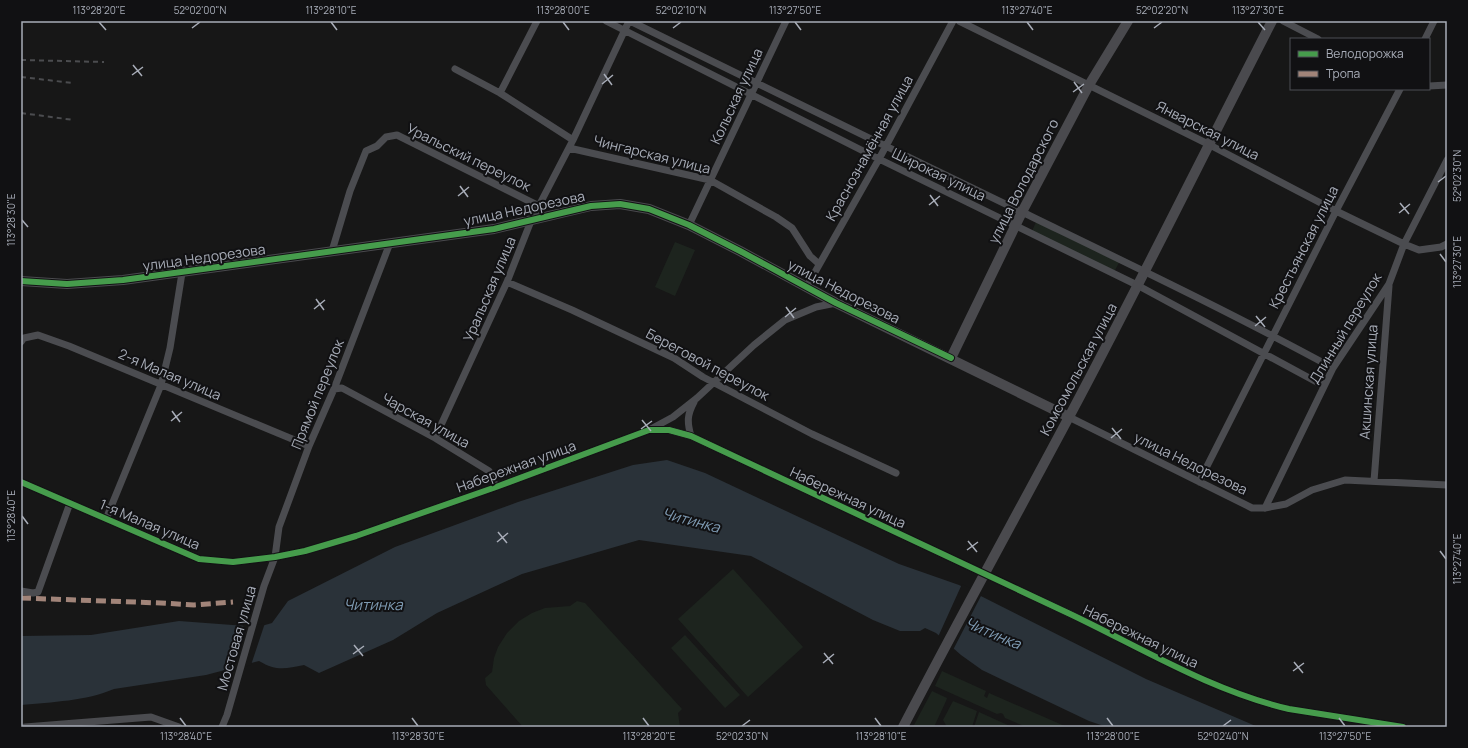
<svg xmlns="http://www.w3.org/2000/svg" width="1468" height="748" viewBox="0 0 1468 748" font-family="Manrope,sans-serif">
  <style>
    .green { fill: #1d241e }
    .water { fill: #2a3239 }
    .pier { fill: #171717 }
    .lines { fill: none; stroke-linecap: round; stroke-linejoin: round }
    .street { stroke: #4b4c50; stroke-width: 7 }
    .secondary { stroke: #4a4a4e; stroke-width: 10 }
    .rail { stroke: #4b4c4f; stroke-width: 2; stroke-dasharray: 5 4; stroke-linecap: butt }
    .quiet { stroke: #a18479; stroke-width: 5; stroke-dasharray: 10 5; stroke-linecap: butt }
    .cycleway-casing { stroke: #111113; stroke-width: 8 }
    .cycleway { stroke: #469c4c; stroke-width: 6 }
    .ticks { fill: none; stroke: #a8adb8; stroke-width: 1.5 }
    .labels { text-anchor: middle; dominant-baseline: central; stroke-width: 4; stroke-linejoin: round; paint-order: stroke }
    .street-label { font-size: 14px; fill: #a8adb8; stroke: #111113 }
    .water-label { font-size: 15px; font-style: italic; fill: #7f9bb3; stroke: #111113 }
    .neatline { fill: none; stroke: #a8adb8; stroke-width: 1.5 }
    .ticks-label { font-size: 10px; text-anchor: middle; fill: #a8adb8 }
  </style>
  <rect width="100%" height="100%" fill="#171717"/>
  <path class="green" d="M 1037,220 L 1120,261 L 1114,272 L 1032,231 Z
    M 675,242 L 695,250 L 675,296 L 655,287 Z
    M 733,569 L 803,647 L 748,697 L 678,619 Z
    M 577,601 L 585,603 L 682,709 L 678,713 L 680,727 L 523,727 L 486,685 L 485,678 L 492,672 L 494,658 L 498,647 L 507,633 L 519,621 L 532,613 L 545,608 L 570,606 Z
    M 685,635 L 740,695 L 725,708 L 671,648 Z
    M 942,671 L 986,691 L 984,696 L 987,698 L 989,693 L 1067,727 L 1026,727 L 1005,718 L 1003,714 L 1001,713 L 997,714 L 935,686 Z
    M 932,691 L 947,698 L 946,701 L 934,727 L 913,727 Z
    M 953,701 L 977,711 L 972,727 L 947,727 L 943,720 Z
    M 979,712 L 1012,727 L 974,727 Z"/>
  <path class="water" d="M 667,460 L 705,473 L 899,564 L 959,585 L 1146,679 L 1258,727 L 1107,727 L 1089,721 L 982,670 L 961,655 L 936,633 L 925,628 L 920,631 L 900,631 L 873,620 L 751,556 L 639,540 L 522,574 L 437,613 L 393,640 L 319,673 L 304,665 C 285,669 276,671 259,661 L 206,675 L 114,689 C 86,701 52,702 21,705 L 21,636 L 91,635 L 179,621 L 258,627 L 272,623 L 288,601 L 395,547 L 518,502 L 633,465 Z"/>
  <path class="pier" d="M 962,584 L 982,594 L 953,650 L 938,637 Z
    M 265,623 L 251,665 L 230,671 L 244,624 L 258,625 Z"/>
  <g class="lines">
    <path class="street" d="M 606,21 L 879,159 L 1137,285 L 1324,386
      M 630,21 C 759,85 890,148 1020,211 C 1125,262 1230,312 1333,368
      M 959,21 L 1208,144 L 1336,211 L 1404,244 L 1419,250 L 1441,247 L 1447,244
      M 1283,21 L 1318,39
      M 1425,39 L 1434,21
      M 455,69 L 500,93 L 573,140
      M 1429,86 L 1447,85
      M 500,93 L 537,21
      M 569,148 L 710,180 L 776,217 L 792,228 L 810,256 L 819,264
      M 689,225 L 786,21
      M 332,251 L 350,191 L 366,151 L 377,146 L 386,137 L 397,135 L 539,206
      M 507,282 L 572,310 L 674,358 L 703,377 L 812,434 L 896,473
      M 806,288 L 879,159 L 953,21
      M 21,342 L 24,338 L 38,335 L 69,346 L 309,446
      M 334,389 L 342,388 L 435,438 L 489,471 L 496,487
      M 1069,417 L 1252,508 L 1265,508 L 1286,504 L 1312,490 L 1345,480 L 1447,485
      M 649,430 L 673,417 L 697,398 L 754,345 L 785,320 L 816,307 L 836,303
      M 691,436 C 687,422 687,415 694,402
      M 435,438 L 507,282 L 531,221 L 573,140 L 629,21
      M 1374,481 L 1389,286
      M 21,482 L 199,559 L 233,562 L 275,557 L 305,551 L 356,536 L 496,487 L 649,430 L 669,430 L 691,436 C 817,495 943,554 1068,613 C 1140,647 1211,691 1289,709 L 1403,727
      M 1199,482 L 1336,211 L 1400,89
      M 1265,508 L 1333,368 L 1389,284 L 1404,244 L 1447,160
      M 106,519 L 161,385 L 170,348 L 182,273
      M 21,591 L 33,593 L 38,592 L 70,503
      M 25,727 L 151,717 L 179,727
      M 222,727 L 227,715 L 264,586 L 275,557 L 279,527 L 309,446 L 334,389 L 390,243"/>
    <path class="secondary" d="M 21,281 L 67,284 L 123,280 L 494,229 L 591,206 L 620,204 L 649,209 L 689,225 L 740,251 L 836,303 L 1069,417
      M 951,358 L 1022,212 L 1089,85 L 1128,21
      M 903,727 C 957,623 1014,520 1069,417 C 1139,286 1204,153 1272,21"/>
    <path class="rail" d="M 21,60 L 104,62
      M 21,77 L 73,83
      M 21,113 L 74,120"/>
    <path class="quiet" d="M 21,598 L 161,603 L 194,605 L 233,602"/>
    <defs>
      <path id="cycleway" d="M 21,281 L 67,284 L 123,280 L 494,229 L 591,206 L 620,204 L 649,209 L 689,225 L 740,251 L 836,303 L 951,358
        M 21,482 L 199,559 L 233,562 L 275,557 L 305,551 L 356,536 L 496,487 L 649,430 L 669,430 L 691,436 C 817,495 943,554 1068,613 C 1140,647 1211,691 1289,709 L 1403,727"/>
    </defs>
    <use href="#cycleway" class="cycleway-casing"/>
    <use href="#cycleway" class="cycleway"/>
  </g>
  <path class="ticks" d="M 99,22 L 106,30M 331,22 L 337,30M 563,22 L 569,30M 795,22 L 801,30M 1027,22 L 1033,30M 1258,22 L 1265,30M 192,28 L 200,22M 673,28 L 681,22M 1154,28 L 1162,22M 133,65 L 142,76M 604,74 L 612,85M 132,75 L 143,67M 1074,82 L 1082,93M 602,84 L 613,75M 1073,92 L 1084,84M 1438,182 L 1446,176M 460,186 L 468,197M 930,195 L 938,206M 458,196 L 469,187M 1400,203 L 1409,214M 929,205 L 940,196M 1399,213 L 1410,204M 22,220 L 28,227M 1440,254 L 1446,262M 316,299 L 324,310M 786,307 L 794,318M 314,309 L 325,300M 1256,316 L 1265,327M 785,317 L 796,308M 1255,326 L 1266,317M 172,411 L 180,422M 642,420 L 651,431M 171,421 L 182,412M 1112,428 L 1121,439M 641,429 L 652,421M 1111,438 L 1122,429M 22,516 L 28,524M 498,532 L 507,543M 968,541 L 977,552M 497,542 L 508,533M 967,550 L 978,542M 1440,551 L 1446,559M 354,645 L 363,656M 824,653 L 833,664M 353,654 L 364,646M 1294,662 L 1303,673M 823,663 L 834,654M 1293,671 L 1304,663M 180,718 L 186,726M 412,718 L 418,726M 643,718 L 649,726M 875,718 L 881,726M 1107,718 L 1113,726M 1339,718 L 1345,726M 742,726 L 750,720M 1223,726 L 1231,720"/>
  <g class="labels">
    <g class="street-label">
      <text transform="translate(736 96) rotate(-65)">Кольская улица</text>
      <text transform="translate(1208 130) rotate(27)">Январская улица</text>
      <text transform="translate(869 148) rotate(-61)">Краснознамённая улица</text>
      <text transform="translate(652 154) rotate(14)">Чингарская улица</text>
      <text transform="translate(469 157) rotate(26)">Уральский переулок</text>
      <text transform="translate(939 174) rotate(26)">Широкая улица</text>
      <text transform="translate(1023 181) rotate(-63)">улица Володарского</text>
      <text transform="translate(524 208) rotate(-12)">улица Недорезова</text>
      <text transform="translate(1303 247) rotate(-63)">Крестьянская улица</text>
      <text transform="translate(204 257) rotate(-8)">улица Недорезова</text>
      <text transform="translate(489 289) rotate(-67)">Уральская улица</text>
      <text transform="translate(844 291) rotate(27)">улица Недорезова</text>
      <text transform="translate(1345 328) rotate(-59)">Длинный переулок</text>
      <text transform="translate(708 364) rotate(28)">Береговой переулок</text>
      <text transform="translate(1078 369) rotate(-62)">Комсомольская улица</text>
      <text transform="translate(170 374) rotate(23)">2-я Малая улица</text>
      <text transform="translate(1368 382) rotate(-86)">Акшинская улица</text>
      <text transform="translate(317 394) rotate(-68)">Прямой переулок</text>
      <text transform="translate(426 420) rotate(29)">Чарская улица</text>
      <text transform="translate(1191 463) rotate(26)">улица Недорезова</text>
      <text transform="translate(516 466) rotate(-20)">Набережная улица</text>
      <text transform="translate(848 497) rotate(25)">Набережная улица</text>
      <text transform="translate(150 524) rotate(23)">1-я Малая улица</text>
      <text transform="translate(1141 636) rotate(26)">Набережная улица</text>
      <text transform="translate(236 638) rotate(-74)">Мостовая улица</text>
    </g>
    <g class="water-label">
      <text transform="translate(691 520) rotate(15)">Читинка</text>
      <text x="373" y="604">Читинка</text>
      <text transform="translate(993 633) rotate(23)">Читинка</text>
    </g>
  </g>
  <rect width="1468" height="748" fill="none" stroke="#111113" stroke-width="44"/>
  <rect x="1290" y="38" width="140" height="52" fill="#111113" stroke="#4d4f55"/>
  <rect x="1298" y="51" width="20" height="6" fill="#469c4c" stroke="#4d4f55"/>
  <text x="1326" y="58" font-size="12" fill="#a8adb8">Велодорожка</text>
  <rect x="1298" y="71" width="20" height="6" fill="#a18479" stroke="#4d4f55"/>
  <text x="1326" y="78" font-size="12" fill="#a8adb8">Тропа</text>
  <rect x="22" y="22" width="1424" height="704" class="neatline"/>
  <g class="ticks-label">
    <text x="99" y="14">113°28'20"E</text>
    <text x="200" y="14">52°02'00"N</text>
    <text x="331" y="14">113°28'10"E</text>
    <text x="563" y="14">113°28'00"E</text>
    <text x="681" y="14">52°02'10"N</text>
    <text x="795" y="14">113°27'50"E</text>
    <text x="1027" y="14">113°27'40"E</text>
    <text x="1162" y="14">52°02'20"N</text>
    <text x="1258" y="14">113°27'30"E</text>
    <text transform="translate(1457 176) rotate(-90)" y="4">52°02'30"N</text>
    <text transform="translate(11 220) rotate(-90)" y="4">113°28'30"E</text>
    <text transform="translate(1457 262) rotate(-90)" y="4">113°27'30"E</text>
    <text transform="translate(11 516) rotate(-90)" y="4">113°28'40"E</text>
    <text transform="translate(1457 559) rotate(-90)" y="4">113°27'40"E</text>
    <text x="186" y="740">113°28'40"E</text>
    <text x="418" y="740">113°28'30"E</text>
    <text x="649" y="740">113°28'20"E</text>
    <text x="742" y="740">52°02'30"N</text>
    <text x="881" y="740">113°28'10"E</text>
    <text x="1113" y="740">113°28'00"E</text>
    <text x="1223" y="740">52°02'40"N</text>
    <text x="1345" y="740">113°27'50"E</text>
  </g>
</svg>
